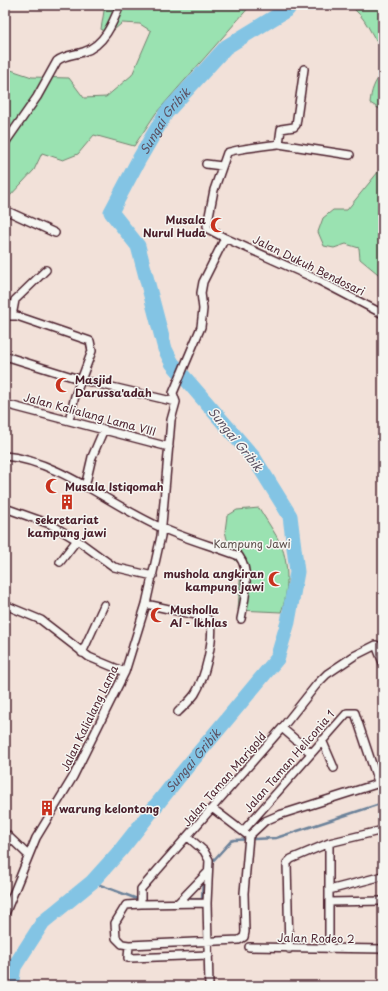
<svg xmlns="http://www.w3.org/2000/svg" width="388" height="991" viewBox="0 0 388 991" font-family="'Playpen Sans',sans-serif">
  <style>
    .green { fill: #9ae2b1; stroke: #72806e }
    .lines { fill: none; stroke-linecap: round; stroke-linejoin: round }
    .stream { stroke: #6c829a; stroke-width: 2.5 }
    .river { stroke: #83c4e4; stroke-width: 15 }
    .minor-casing { stroke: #4a1f2b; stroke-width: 10 }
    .minor { stroke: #f6f6f2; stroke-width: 7 }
    .labels { text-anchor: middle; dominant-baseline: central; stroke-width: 3; stroke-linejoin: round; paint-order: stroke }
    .poi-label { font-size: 11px; font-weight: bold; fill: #4a1f2b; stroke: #f6f6f2; text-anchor: start }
    .street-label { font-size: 11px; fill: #4a1f2b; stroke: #f6f6f2 }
    .park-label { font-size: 11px; fill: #5e504c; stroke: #f6f6f2 }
    .water-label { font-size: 12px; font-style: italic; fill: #5b5162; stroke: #f6f6f2 }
  </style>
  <rect width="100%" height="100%" fill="#f2e1d9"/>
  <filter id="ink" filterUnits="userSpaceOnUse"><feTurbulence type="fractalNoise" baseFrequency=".025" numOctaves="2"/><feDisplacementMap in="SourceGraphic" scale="8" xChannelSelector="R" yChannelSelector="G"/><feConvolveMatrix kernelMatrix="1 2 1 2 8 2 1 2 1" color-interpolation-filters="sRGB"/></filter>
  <g filter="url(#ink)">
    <path class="green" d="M 105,5 L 251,5 L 156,113 L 134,146 L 94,135 L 78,154 L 63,160 L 42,153 L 34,170 L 9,197 L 5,196 L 5,68 L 32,77 L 69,78 L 84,98 L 106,97 L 132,75 L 151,31 L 140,24 L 122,23 L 106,37 L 101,29 Z
      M 348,5 L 383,5 L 383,51 C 370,35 367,16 348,5 Z
      M 383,73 L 383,111 L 370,103 C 371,92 374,81 383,73 Z
      M 383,166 L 383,278 L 360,259 L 359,248 L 346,244 L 334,248 L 324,246 L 318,232 L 323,218 L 333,210 L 347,210 Z
      M 259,508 C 266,520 275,532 281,545 C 289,564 289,593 281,612 L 238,610 L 241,566 L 231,556 L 225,531 L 227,516 L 237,510 Z"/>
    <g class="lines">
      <path class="stream" d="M 211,863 L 231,841 L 234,840 L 276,838 L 383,803
        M 92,882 L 140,900
        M 183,900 L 202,899 L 203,879"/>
      <path class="river" id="s1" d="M 11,986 L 14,967 L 43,922 L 92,882 L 120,851 L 177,779 L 277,659 L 288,622 L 297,572 L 290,516 L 254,458 L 172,363 L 165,349 L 138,246 L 111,212 L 138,161 L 166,113 L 226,47 L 288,9 L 290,5"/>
      <defs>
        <path id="minor" d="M 5,143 L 37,97 L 57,61 C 64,55 75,55 83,52 C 104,46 113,23 120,5
          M 279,144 L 350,155
          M 206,164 L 222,166
          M 5,210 L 55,233
          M 225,238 L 208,229 L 207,226 L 214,190 L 227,153 C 230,150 271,145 279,144 L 281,129 L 294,127 L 296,125 L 304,69
          M 5,316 L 17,316 L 90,341 L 92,351 L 75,396 L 69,420
          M 12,316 L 15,300 L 46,270
          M 5,356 L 82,380 L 176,402
          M 5,404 L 169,447
          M 5,456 C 60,461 111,506 162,528 C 186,539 213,546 239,556 C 251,572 245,600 241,619
          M 85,487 L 92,457 L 104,429
          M 5,508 L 50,524 L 77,540 L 114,567 L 153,576
          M 60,562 L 77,540
          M 146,604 L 205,617 L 211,622 C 214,640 205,678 195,694 C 190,701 184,706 178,712
          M 5,605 L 41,620 L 89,657 L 125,672
          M 82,653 L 104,605
          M 383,663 L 376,645 L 354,656 L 327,674 L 317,684 L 282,728 L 141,889 L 141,904 L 126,905 L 115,923 L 116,938 L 122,944 L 129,945 L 239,940 L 244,937 L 245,932 L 244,893 L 249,836 L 265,821 L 279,815 L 383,782
          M 282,728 L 311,753
          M 322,740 L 334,768
          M 212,808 L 246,834
          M 243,831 L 347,713 L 355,713 L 378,782
          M 5,833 L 28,855
          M 188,837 L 204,851 L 209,860 L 207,903 L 209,986
          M 329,843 L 329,949
          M 329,890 L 383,876
          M 329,902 L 383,901
          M 178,903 L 208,872
          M 141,904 L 207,903
          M 5,914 L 36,838 L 73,777 L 125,672 L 146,604 L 161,536 L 171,420 L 176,402 L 173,393 L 201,327 L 203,309 L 201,293 L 203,282 L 225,238 L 316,279 L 383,314
          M 129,945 L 128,958 L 131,958 L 209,955
          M 249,947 L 383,949
          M 289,949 L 287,863 L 291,859 L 329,843 L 383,830"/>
      </defs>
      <use href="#minor" class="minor-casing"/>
      <use href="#minor" class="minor"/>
    </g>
  </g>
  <defs>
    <symbol id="mosque-bare" viewBox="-9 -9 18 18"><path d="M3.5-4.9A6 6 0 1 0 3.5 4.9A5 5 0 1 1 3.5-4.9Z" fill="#c8321e" stroke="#f6f6f2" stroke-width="2.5" paint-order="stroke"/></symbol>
    <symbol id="building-bare" viewBox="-9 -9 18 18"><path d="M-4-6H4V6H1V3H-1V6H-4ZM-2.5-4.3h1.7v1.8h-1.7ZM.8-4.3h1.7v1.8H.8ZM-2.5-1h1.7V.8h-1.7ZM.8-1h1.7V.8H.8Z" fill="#c8321e" stroke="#f6f6f2" stroke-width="2.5" paint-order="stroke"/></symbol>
  </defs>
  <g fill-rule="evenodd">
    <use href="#mosque-bare" x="207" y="214" width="22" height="22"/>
    <use href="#mosque-bare" x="52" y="374" width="22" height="22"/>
    <use href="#mosque-bare" x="42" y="475" width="22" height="22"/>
    <use href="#building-bare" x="56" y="491" width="22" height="22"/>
    <use href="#mosque-bare" x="265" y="568" width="22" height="22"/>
    <use href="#mosque-bare" x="147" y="604" width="22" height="22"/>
    <use href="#building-bare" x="36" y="797" width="22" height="22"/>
  </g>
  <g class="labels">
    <g class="poi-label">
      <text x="206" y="219" text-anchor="end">Musala<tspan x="206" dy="13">Nurul Huda</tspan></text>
      <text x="75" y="379">Masjid<tspan x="75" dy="13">Darussa'adah</tspan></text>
      <text x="65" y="486">Musala Istiqomah</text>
      <text x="67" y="519" text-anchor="middle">sekretariat<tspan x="67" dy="13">kampung jawi</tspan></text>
      <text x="264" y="573" text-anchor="end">mushola angkiran<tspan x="264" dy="13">kampung jawi</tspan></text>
      <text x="170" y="609">Musholla<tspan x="170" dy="13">Al - Ikhlas</tspan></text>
      <text x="59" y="808">warung kelontong</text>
    </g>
    <g class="street-label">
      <text transform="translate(309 265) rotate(26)">Jalan Dukuh Bendosari</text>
      <text transform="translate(90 414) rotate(15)">Jalan Kalialang Lama VIII</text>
      <text transform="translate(89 718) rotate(-64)">Jalan Kalialang Lama</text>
      <text transform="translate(289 761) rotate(-49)">Jalan Taman Heliconia 1</text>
      <text transform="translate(224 779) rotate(-49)">Jalan Taman Marigold</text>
      <text transform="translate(316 938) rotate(1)">Jalan Rodeo 2</text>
    </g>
    <g class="park-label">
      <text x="252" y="543">Kampung Jawi</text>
    </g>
    <g class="water-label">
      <text stroke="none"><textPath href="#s1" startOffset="1037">Sungai Gribik</textPath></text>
      <text transform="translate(236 439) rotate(51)">Sungai Gribik</text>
      <text stroke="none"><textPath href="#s1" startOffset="294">Sungai Gribik</textPath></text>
    </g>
  </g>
  <rect width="388" height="991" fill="none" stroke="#f6f6f2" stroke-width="20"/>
  <rect x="10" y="10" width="368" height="971" fill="none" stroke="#4a1f2b" stroke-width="1.5" filter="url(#ink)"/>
</svg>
